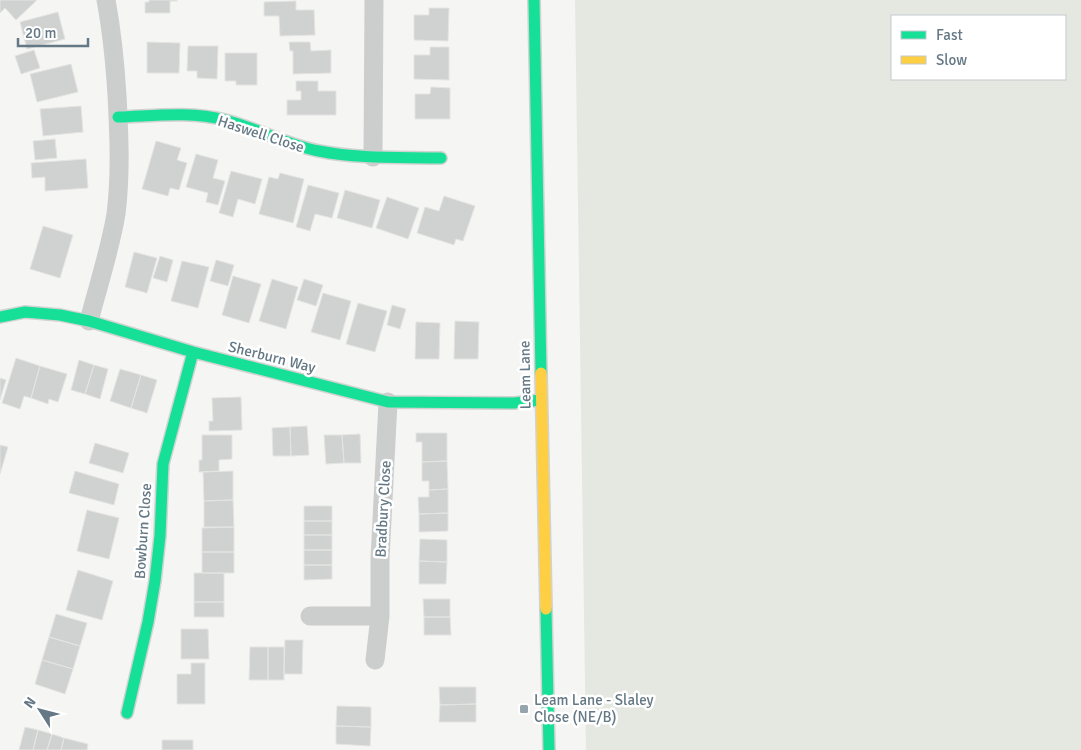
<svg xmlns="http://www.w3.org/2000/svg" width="1081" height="750" viewBox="0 0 1081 750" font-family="Signika,sans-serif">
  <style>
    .green { fill: #e5e8e1; fill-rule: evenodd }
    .building { fill: #d0d1d1; stroke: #e4e4e3 }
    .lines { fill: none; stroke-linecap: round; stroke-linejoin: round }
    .fast-casing { stroke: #d1d3d3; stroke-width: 14 }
    .slow-casing { stroke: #d1d3d3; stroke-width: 14 }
    .street { stroke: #cccece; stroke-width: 19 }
    .fast { stroke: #16e098; stroke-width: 11 }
    .slow { stroke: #ffcf43; stroke-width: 11 }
    .poi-dot { fill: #97a4ac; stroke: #fff; stroke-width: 2 }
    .labels { text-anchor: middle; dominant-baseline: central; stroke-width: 5; stroke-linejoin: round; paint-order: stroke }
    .street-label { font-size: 15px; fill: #647885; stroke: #fff }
    .poi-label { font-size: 15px; fill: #647885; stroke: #fff; text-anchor: start }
  </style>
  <rect width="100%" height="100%" fill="#f5f5f3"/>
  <path class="green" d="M 575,0 L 1081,0 L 1081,750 L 586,750 ZM 892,16 L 1065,16 L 1065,79 L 892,79 Z"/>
  <path class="building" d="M 0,0 L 37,0 L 16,20 L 5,8 L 0,13 Z
    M 149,0 L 177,0 L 177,1 L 170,1 L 170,13 L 145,13 L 145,2 L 149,2 Z
    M 296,1 L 296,10 L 314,10 L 315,35 L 280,36 L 279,16 L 264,16 L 264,2 Z
    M 429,8 L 449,8 L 448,41 L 414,40 L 414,15 L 429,15 Z
    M 58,12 L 65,39 L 27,49 L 20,22 Z
    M 147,42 L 180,43 L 179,73 L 147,73 Z
    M 289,42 L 310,42 L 311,51 L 331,50 L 331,73 L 293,74 L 293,51 L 290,51 Z
    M 188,46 L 218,46 L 217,79 L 197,78 L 197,71 L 187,71 Z
    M 430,47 L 449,47 L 449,80 L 414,79 L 414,55 L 430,55 Z
    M 34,50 L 40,68 L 21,74 L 15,56 Z
    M 225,53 L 257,53 L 257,85 L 236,85 L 236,81 L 225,81 Z
    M 71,64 L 78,92 L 37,102 L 30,74 Z
    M 296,81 L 318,81 L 318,91 L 336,91 L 336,115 L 287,115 L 287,100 L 301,100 L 301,91 L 296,91 Z
    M 431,87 L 450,88 L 450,119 L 415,119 L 415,94 L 430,94 Z
    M 81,106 L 83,132 L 43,136 L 40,109 Z
    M 55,139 L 57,158 L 35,160 L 33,141 Z
    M 156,141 L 181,148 L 177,160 L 187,163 L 179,190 L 170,188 L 168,196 L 142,189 Z
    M 196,154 L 218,160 L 213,178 L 225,181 L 218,205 L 206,202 L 208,193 L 186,187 Z
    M 86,159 L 88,188 L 45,191 L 45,177 L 32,178 L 31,163 Z
    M 231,171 L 262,179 L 255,204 L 238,199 L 233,217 L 219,213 Z
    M 280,173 L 304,179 L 293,223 L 259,214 L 269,177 L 278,179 Z
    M 308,185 L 339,193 L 332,218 L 315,214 L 310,231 L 296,227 Z
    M 345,190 L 380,200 L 372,228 L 337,218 Z
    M 444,196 L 475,206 L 463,241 L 456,239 L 454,245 L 417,233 L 425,207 L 439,211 Z
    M 387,197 L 419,208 L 408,239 L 376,228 Z
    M 43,226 L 73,235 L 60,278 L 30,269 Z
    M 134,252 L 157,258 L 147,293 L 125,287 Z
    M 160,256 L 173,260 L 167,282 L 153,278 Z
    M 216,260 L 234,265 L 228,286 L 210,281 Z
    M 182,261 L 209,267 L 198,308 L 171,301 Z
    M 233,276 L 261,284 L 249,323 L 222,315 Z
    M 272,279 L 298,287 L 286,329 L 259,321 Z
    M 304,279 L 323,285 L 316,306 L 297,300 Z
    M 323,293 L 351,301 L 340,340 L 311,332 Z
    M 358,303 L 387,311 L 375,352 L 346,344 Z
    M 392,305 L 406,309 L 400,329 L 387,325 Z
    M 455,321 L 479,322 L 478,359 L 454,359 Z
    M 416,322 L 440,323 L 439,359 L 415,359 Z
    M 16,358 L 40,366 L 31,398 L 24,396 L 20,409 L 2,403 Z
    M 79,360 L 94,365 L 85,394 L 71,390 Z
    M 94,365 L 108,369 L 100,399 L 85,394 Z
    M 40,366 L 67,374 L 58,402 L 49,399 L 48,404 L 31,398 Z
    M 120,369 L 141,375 L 131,408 L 110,401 Z
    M 141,375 L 157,380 L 147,413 L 131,408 Z
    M 0,378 L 6,380 L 0,400 Z
    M 241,397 L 242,430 L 209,431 L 209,421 L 213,421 L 212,398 Z
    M 307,426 L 309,455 L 291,456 L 290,427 Z
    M 290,427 L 291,456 L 273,456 L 272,428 Z
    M 416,433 L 447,433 L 447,461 L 422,462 L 422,442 L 416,442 Z
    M 360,434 L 361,463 L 344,463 L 342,435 Z
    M 202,435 L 232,435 L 232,459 L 219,460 L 219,471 L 199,472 L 199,460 L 202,460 Z
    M 324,435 L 342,435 L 344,463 L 326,464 Z
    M 95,443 L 129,453 L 123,473 L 89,463 Z
    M 0,445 L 8,447 L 0,474 Z
    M 447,461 L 448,489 L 429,490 L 429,481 L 422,481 L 422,462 Z
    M 75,471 L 119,484 L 114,505 L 69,493 Z
    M 233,471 L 233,500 L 204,501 L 203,472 Z
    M 448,489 L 448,513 L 419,514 L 418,497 L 429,497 L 429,490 Z
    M 233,500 L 234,527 L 204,527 L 204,501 Z
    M 304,506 L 332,506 L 332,521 L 304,521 Z
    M 87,510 L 119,518 L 109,559 L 77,551 Z
    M 448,513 L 448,531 L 419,532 L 419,514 Z
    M 304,521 L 332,521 L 332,535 L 304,535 Z
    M 234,527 L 234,552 L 202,552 L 202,528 Z
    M 304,535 L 332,535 L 332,550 L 304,550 Z
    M 420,539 L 447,540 L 447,562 L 419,561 Z
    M 304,550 L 332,550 L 332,565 L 304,565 Z
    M 202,552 L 234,552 L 234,573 L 202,573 Z
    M 419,561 L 447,562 L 446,584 L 419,584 Z
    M 304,565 L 332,565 L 332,579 L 304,580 Z
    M 78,570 L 113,581 L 102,620 L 66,610 Z
    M 194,573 L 224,573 L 224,602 L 194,602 Z
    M 423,599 L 450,599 L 450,617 L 424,617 Z
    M 194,602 L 224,602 L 224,617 L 194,617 Z
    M 56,614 L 87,623 L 80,646 L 49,637 Z
    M 424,617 L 450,617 L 451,635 L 424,635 Z
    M 181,629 L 208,629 L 209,659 L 181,659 Z
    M 49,637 L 80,646 L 73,669 L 42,660 Z
    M 285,640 L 303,640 L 302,674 L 284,674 Z
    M 250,647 L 268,647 L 268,680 L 249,680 Z
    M 268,647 L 284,647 L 284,680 L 268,680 Z
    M 42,660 L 73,669 L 65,694 L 35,684 Z
    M 191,663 L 205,663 L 205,704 L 177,704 L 177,674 L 191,674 Z
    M 439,687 L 476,687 L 476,704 L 440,705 Z
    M 476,704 L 476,722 L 439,722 L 440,705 Z
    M 337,706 L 371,707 L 371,727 L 336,726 Z
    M 336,726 L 371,727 L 370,746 L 336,744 Z
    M 25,727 L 38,730 L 33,750 L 19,750 Z
    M 38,730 L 52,734 L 47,750 L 33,750 Z
    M 52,734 L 64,738 L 61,750 L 47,750 Z
    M 64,738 L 88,744 L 87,750 L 61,750 Z
    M 162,740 L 193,740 L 193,750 L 162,750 Z"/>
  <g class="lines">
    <defs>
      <path id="fast" d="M 534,0 L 541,373
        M 118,117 C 153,116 190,111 225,120 C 257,128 286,145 319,151 C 359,159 400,157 441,158
        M 0,317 L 25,312 L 60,315 L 89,321 L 193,352 L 388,402 L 514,403 L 541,400
        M 546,609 L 549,750
        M 127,713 L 148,622 L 155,581 L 160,536 L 163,464 L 193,352"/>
      <path id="slow" d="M 541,373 L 546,609"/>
    </defs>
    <use href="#fast" class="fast-casing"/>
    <use href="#slow" class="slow-casing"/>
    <path class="street" d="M 373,157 L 374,0
      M 89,321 C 98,286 110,250 116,214 C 121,174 119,134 117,95 C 115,63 112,32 106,0
      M 310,616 L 380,616
      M 375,660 L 380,616 L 380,559 L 388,402"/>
    <use href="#fast" class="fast"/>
    <use href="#slow" class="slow"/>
  </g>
  <rect class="poi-dot" x="519" y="704" width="10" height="10" rx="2.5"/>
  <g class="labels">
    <g class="street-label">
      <text transform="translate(261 134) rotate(18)">Haswell Close</text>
      <text transform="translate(272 357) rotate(14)">Sherburn Way</text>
      <text transform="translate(525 375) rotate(-91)">Leam Lane</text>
      <text transform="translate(383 509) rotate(-87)">Bradbury Close</text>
      <text transform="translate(143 531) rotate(-86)">Bowburn Close</text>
    </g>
    <g class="poi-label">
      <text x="534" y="700">Leam Lane - Slaley<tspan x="534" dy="17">Close (NE/B)</tspan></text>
    </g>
  </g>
  <rect x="891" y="15" width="175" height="65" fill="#ffffff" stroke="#c1c9ce"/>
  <rect x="901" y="31" width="25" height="8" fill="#16e098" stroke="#c1c9ce"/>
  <text x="936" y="40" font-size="15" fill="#647885">Fast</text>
  <rect x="901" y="56" width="25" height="8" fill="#ffcf43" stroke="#c1c9ce"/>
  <text x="936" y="65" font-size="15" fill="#647885">Slow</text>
  <g transform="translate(40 710) rotate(306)" stroke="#ffffff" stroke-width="4" paint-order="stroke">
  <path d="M0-4L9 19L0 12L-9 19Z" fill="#647885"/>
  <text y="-8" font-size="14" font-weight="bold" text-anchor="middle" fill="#647885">N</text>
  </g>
  <path d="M18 38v8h70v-8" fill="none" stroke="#647885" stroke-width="2.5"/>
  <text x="25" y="38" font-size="15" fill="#647885" stroke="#ffffff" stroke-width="4" paint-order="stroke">20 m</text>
</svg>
